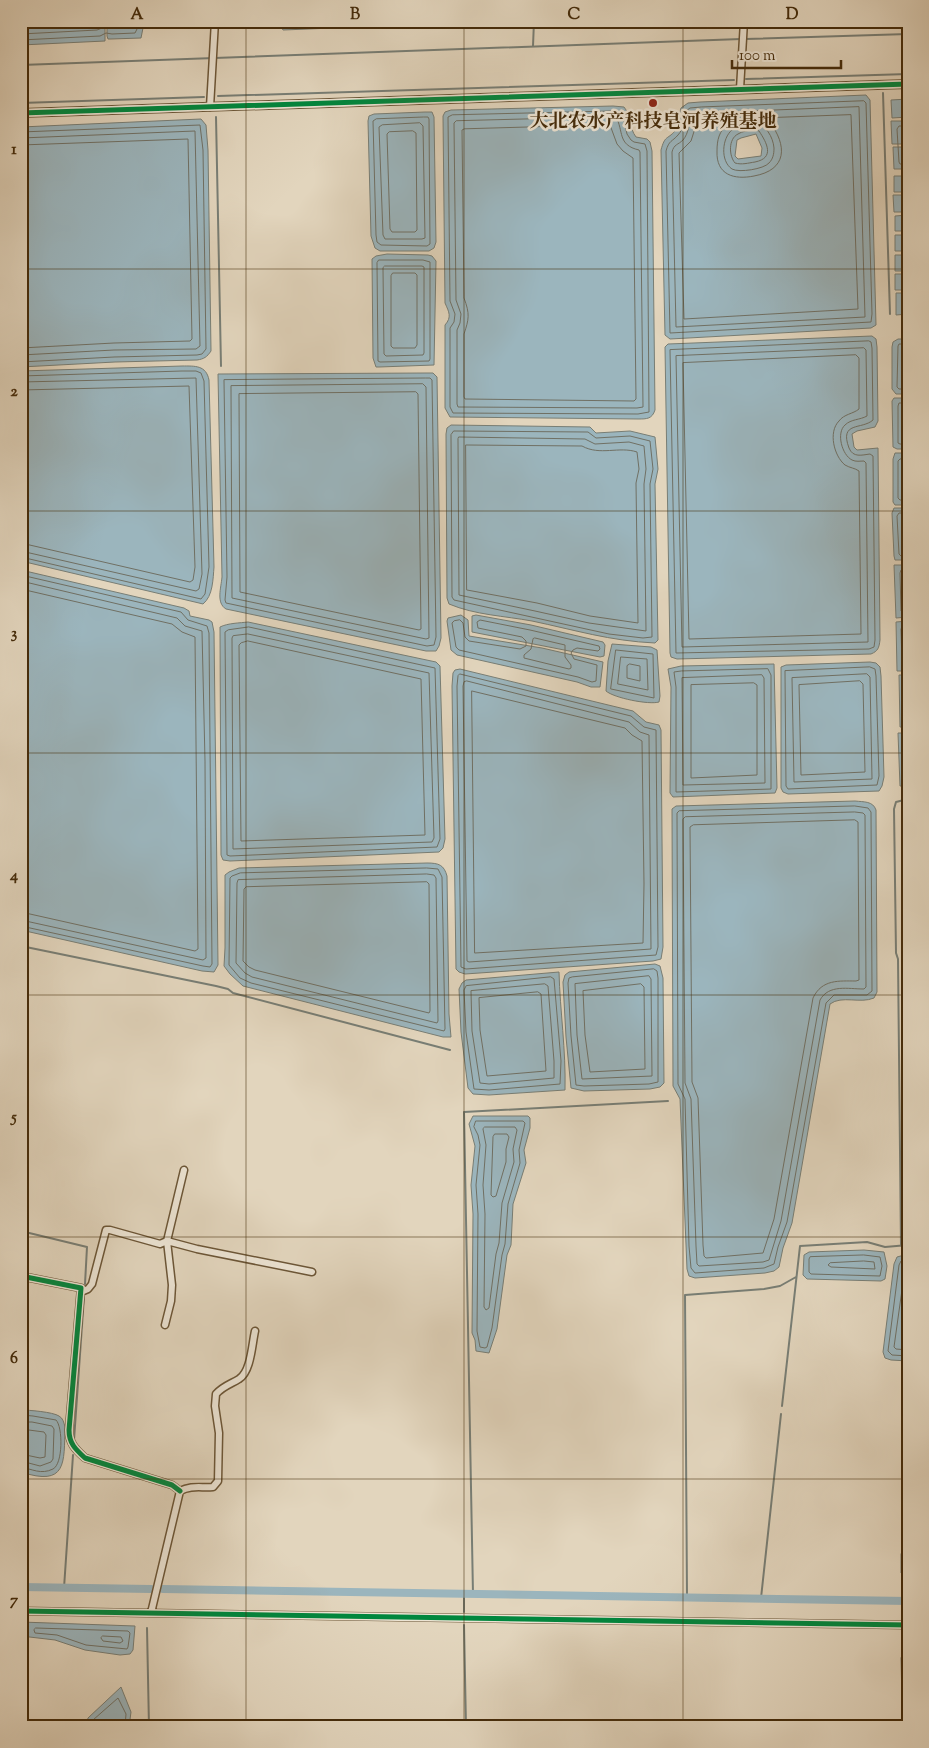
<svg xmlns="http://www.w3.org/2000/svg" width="929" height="1748" viewBox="0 0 929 1748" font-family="'Sorts Mill Goudy','Noto Serif SC',serif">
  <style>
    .water { fill: #9bb5bd; stroke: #787e75; fill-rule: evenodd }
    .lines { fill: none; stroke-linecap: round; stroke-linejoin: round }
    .shore { stroke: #707064; stroke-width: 1 }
    .stream { stroke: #787e75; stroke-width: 2 }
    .canal { stroke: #9bb5bd; stroke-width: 8 }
    .minor-casing { stroke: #6c5637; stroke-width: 9 }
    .tertiary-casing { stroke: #6c5637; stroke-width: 10 }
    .minor { stroke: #ece4d4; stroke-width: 6 }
    .tertiary { stroke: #ece4d4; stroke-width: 8 }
    .cycleway-casing { stroke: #ece4d4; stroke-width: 8 }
    .cycleway { stroke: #00873e; stroke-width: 5 }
    .grid { fill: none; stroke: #442b0a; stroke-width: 1; stroke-opacity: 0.55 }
    .poi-dot { fill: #8f2418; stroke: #ece4d4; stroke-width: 2 }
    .labels { text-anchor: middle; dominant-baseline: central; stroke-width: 5; stroke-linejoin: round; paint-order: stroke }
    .poi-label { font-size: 19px; font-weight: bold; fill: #442b0a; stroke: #ece4d4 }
    .neatline { fill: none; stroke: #442b0a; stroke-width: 2 }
    .grid-label { font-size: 16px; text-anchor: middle; font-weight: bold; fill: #442b0a }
  </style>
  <rect width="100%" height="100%" fill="#e2d5bd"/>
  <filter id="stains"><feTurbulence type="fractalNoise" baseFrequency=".004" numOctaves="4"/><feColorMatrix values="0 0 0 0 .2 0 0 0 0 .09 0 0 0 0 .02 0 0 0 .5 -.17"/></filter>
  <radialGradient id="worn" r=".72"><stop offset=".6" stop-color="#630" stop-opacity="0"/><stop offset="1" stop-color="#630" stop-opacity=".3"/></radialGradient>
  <path class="water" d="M 21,21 L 105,21 L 105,41 L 21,45 Z
    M 107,21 L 196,21 L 193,25 L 149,25 L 143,28 L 141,38 L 111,39 L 108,39 L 107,36 Z
    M 278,21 L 508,21 L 283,30 Z
    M 866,95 L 870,100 L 876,325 L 871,328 L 670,339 L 665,335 L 661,150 C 665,135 667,140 675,131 C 680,126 679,115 681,108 L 688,103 L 700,102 ZM 756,134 L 762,148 L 761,156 L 738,159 L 735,156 L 737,140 L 741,138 Z
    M 908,99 L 908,117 L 892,118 L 891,100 Z
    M 613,106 L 624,107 C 631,115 629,128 636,137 L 647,139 L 650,142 L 652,151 L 655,410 C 652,419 647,419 638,419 L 450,417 L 445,408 L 445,325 C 452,317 449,312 445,303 L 443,116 L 445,112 L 451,110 Z
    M 425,112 L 432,112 L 434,117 L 436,242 L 434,248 L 429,251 L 380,251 L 375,248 L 371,236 L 368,121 L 369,116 L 374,114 Z
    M 201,119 L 206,125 L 208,150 L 211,351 C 207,357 204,359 197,360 L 115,362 L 21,367 L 21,127 Z
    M 891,121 L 908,121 L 908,144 L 892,144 Z
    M 893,147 L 908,147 L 908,169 L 894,169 Z
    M 894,176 L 908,176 L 908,192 L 894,192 Z
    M 893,195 L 908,195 L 908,212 L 894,212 Z
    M 908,215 L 908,231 L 895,231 L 895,216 Z
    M 895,235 L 908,235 L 908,251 L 895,251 Z
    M 387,254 L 428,255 L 432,256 L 436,261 L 434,365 L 379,367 L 376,367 L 373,358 L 372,259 L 376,256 Z
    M 895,255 L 908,255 L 908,271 L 895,271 Z
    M 895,274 L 908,274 L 908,290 L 895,290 Z
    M 896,293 L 908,293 L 908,314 L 896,315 Z
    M 872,336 L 876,339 L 877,347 L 878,421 L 875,427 L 857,431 L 852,434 L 854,447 L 857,450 L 878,448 L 880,640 C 879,648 878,651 871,654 L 677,659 L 671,657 L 670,653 L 665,347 L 668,344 Z
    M 898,339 L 908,339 L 908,394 L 896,394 L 892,389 L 892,347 L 893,342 Z
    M 182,366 C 195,366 206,365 209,380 L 214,567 C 213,579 213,596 203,604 L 199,603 L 21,561 L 21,371 Z
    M 426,373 L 433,373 L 437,377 L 441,638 L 439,646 L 436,651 L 426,651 L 226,609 C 216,603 221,588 222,577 L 218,374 Z
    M 894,398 L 908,398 L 908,449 L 897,449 L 893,447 L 892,401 Z
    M 451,425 L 590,427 L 596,433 L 630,431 L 655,437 L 658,469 L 655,484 L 658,640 L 655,643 C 610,641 575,630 532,621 C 505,616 475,615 449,604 L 447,598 L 446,434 L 447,428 Z
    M 895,453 L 908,453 L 908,505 L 895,505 L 893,502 L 893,459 Z
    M 894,508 L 908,508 L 908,560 L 895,560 L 894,556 L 892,513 Z
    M 894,565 L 908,565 L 908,617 L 896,618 Z
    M 21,570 L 184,608 L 189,611 L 190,616 L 209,620 L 212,622 L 214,632 L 218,965 L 214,972 L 202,971 L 21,930 Z
    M 461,615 L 468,620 L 469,636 L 542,648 L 603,662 L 600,687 L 591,687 L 577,682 L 457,655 L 451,650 L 447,621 L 448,618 Z
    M 476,615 L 531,625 L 603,642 L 605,645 L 604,656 L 600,657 L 472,632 L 472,616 Z
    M 908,621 L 908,671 L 897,671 L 896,622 Z
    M 248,622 L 436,662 L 440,666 L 445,839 L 443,848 L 439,852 L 230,861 L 223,860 L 221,855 L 220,627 C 228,623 240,623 248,622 Z
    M 612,644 L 651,647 L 657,650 L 660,696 L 659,702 C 649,705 614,698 606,691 L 608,661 Z
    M 870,662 L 876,663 L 880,667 L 881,676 L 884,777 L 882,786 L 879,791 L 788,794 L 783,792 L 781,788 L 781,667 L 786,665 Z
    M 774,664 L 777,788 L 775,793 L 673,797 L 670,793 L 671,687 L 668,669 L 681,666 Z
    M 460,669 L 633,711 L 646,722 L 659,725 L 661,730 L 663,947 L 661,959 L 653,961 L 465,974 L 459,972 L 456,969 L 452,686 L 453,673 L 455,670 Z
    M 899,675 L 908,675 L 908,727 L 900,727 Z
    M 898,733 L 908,733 L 908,786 L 900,786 Z
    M 855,801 C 864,802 873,801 876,810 L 877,992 L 874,998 C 860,1004 842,995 830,1004 L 792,1223 L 783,1248 L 779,1267 L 774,1271 L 765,1273 L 695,1278 L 689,1276 L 687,1269 L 680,1099 L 673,1086 L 672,809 L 676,806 Z
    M 427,863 C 439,863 444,865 447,876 L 449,1014 L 451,1037 L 443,1037 L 243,986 L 230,974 L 224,966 L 225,948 L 225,875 L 229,872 L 239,868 Z
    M 655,964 L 660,966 L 663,978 L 664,1083 L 660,1087 L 650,1089 L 584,1091 L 571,1088 L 566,1037 L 563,982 L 565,975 L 569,972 Z
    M 559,972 C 560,1011 566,1050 565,1090 L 489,1095 L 473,1094 L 468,1088 L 461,1032 L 459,989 L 462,983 L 466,980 Z
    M 473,1116 L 528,1116 L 530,1118 L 530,1128 L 524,1150 L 526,1163 L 513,1204 L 511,1245 L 507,1255 L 497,1329 L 489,1353 L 476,1351 L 475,1340 L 472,1333 L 473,1214 L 471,1185 L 475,1146 L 469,1124 Z
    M 864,1250 L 884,1252 L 887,1266 L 885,1279 L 881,1281 L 807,1279 L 803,1275 L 804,1255 L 809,1252 Z
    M 908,1254 L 908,1361 L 891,1360 L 885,1358 L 883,1352 L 894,1264 L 897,1257 Z
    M 21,1410 C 29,1410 53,1412 59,1416 C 63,1418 64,1423 65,1427 C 64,1463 67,1487 21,1472 Z
    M 904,1548 L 908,1548 L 908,1577 L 901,1573 L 901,1554 Z
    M 21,1622 L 135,1626 L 133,1650 L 130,1654 L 120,1655 L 85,1650 L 55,1640 L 21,1636 Z
    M 908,1654 L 908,1708 L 903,1706 L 902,1700 L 901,1658 L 902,1655 Z
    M 121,1687 L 131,1712 L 129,1727 L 86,1727 L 88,1718 Z"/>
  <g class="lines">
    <path class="shore" d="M 284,21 L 288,25 L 384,21
      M 21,26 L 97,21
      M 21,34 L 97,30 C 107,25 119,28 130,27 L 134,21
      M 21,40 L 100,36 L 106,33 L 112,34 L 135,33 L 139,25 L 145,21
      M 864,101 L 866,103 L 872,314 L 871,322 L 670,333 L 666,151 C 669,140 672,142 678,135 C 684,129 683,119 686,111 L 690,108 L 701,107 Z
      M 859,107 L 865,317 L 676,327 L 672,152 C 674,144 678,145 683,140 C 689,133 689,123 691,115 L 701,113 Z
      M 613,111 L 622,112 L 627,134 L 631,140 L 634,142 L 645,144 L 647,151 L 649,412 L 638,414 L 453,413 L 450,407 L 450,328 L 454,322 L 455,314 L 450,301 L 448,117 L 452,115 Z
      M 851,115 L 858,309 L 684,319 L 679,153 L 691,141 L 697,122 L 728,121 L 728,124 C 719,131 717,140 717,151 C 716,175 734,180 754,176 C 787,170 788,146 769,121 L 770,118 Z
      M 424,117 L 428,117 L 429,119 L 430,244 L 427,246 L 381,245 L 377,242 L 376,235 L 373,121 L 376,119 Z
      M 616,117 C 624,131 617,145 639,150 L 640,152 L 643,407 L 637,408 L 458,407 L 457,404 L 457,330 L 460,323 L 461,314 L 456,300 L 454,123 L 456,121 Z
      M 420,123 L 423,126 L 425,238 L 422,239 L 385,239 L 383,235 L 379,127 L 382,125 Z
      M 754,123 C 766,124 773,137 774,148 C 774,154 773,159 769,163 C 764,169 739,173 732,169 C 720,161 722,138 732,130 C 738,125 746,125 754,123 Z
      M 610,125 L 617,144 L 623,151 L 633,158 L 636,399 L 634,401 L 465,399 L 464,397 L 464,334 C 469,319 470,314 464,298 L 462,130 L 464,129 Z
      M 908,126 L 899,126 L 897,129 L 899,162 L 900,164 L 908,164
      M 754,129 L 759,131 C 767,143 775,158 755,162 C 748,163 742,165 735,163 C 729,156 728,139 738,134 C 742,131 749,131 754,129 Z
      M 413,131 L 416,133 L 417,230 L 415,232 L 392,232 L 390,229 L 387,134 L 389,132 Z
      M 21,132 L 200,125 L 203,150 L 206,349 L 202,354 L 197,355 L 114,357 L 21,362
      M 21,138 L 195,131 L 200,346 L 196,349 L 114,350 L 21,355
      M 21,145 L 188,139 L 192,339 L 190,341 L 114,343 L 21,348
      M 379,260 L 423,260 L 430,262 L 430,359 L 429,361 L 380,362 L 378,361 L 377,263 Z
      M 385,266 L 422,266 L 424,267 L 424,353 L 423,355 L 386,356 L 384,354 L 383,268 Z
      M 393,273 L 415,273 L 417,275 L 417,345 L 415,348 L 393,348 L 391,346 L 391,276 Z
      M 869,341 L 871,342 L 872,348 L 873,420 C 862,430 839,421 849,448 C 853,458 862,455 870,454 L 873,456 L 875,640 L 874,647 L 869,649 L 676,653 L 670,350 Z
      M 908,344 L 899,344 L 898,346 L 897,387 L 899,389 L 908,389
      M 864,348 L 866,350 L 867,416 C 860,420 851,419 845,425 C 836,433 842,455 852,460 C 856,462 860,461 864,461 L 866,463 L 868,642 L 682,647 L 676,356 Z
      M 856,355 L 859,358 L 859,409 C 853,414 844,414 839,421 C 828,432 834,456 845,465 C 850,468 855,468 859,471 L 861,634 L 689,639 L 683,363 Z
      M 21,376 L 182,371 L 196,371 L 201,373 L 204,381 L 209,567 L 205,594 L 201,599 L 21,557
      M 426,378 L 430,378 L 432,380 L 436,637 L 434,645 L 427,646 L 226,603 L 225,600 L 227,577 L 224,380 Z
      M 21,382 L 196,378 L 202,574 L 199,589 L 196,591 L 21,551
      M 423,384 L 426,387 L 429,638 L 426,639 L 232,598 L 231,386 Z
      M 21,390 L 189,386 L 195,567 L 193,580 L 190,582 L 21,543
      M 416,392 L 418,394 L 421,629 L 419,630 L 240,592 L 239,394 Z
      M 908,403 L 899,403 L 898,406 L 898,443 L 900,444 L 908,444
      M 454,431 L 588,432 L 596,438 L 630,436 L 650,441 L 653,469 L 650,484 L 652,637 L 643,638 L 609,634 L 454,600 L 452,597 L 451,435 Z
      M 459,437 L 585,439 L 595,444 L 629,442 L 644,446 L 646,469 L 644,484 L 646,631 L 589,623 L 535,611 L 459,595 L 458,439 Z
      M 466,445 L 582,446 C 600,456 619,446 637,452 L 639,469 L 636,483 L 638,623 L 590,616 L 537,603 L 467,590 Z
      M 908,458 L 900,459 L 898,461 L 898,498 L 900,500 L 908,500
      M 908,513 L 899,513 L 897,516 L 899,554 L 901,556 L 908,556
      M 908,570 L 901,570 L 900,573 L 901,611 L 903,612 L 908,612
      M 21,575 L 181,612 L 188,620 L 207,626 L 209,633 L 212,964 L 210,967 L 203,966 L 21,926
      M 21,581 L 177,618 L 185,626 L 202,631 L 205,761 L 206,958 L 203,960 L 21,920
      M 21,589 L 172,624 L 182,632 L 195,637 L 198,949 L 195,951 L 21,912
      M 460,620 L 463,623 L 465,637 L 469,641 L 520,649 L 526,646 L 526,641 L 522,637 L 478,628 L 477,622 L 480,620 L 530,630 L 599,646 L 600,649 L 598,651 L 577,648 L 573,650 L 571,653 L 574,659 L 597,665 L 596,681 L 592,682 L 578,677 L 459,650 L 456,647 L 452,623 L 454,621 Z
      M 908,626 L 902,627 L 901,629 L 902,664 L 908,666
      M 249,627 L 435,668 L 440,839 L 437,847 L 230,856 L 227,855 L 225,632 L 228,630 Z
      M 248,634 L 429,673 L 434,838 L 432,842 L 233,849 L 232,638 L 233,636 Z
      M 535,638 L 565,645 L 565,657 L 571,665 L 571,668 L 569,669 L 524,658 L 524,655 L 531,649 L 533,639 Z
      M 248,641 L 421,679 L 425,835 L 241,841 L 239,645 L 241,643 Z
      M 616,650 L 653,654 L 654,698 L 611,689 Z
      M 621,657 L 647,659 L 648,690 L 618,684 Z
      M 630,664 L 640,666 L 640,681 L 627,678 L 627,666 Z
      M 870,667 L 875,669 L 876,676 L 879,776 L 877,785 L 788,789 L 786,786 L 785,671 Z
      M 768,669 L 771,675 L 771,789 L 676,792 L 676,687 L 674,672 L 681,671 Z
      M 460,674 L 631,716 L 644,727 L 656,730 L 658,947 L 656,955 L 466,969 L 461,967 L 457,686 L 458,676 Z
      M 867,674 L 870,677 L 872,779 L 794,782 L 792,678 Z
      M 762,675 L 764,678 L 765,783 L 683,785 L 682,678 Z
      M 467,681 L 629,722 L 640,732 L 649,735 L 651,949 L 469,962 L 467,961 L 463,686 L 464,682 Z
      M 860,681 L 863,684 L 865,772 L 801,775 L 799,685 Z
      M 754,683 L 757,685 L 757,775 L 691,778 L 691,685 Z
      M 472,691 L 625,728 L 632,735 L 642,741 L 644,884 L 643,943 L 475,953 Z
      M 855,806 L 868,808 L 871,812 L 872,991 L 867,995 L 834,995 L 826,1003 L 787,1222 L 778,1247 L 774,1264 L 764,1268 L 695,1273 L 691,1268 L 689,1246 L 685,1099 L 678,1084 L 677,813 L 679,811 Z
      M 855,812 L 863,813 L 865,815 L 866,987 L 864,989 C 848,989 829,984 820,1000 L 781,1221 L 769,1260 L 763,1262 L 699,1266 L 697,1264 L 696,1246 L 691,1099 L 685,1083 L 683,819 L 685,817 Z
      M 855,820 L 858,822 L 859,980 L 856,981 C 839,981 822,979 813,998 L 774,1219 L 763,1253 L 706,1258 L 704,1256 L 703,1245 L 698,1098 L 692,1082 L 690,827 L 693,825 Z
      M 427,868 L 438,869 L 442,877 L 445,1029 L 444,1031 L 251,983 L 240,978 L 229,965 L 230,878 L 232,876 L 240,873 Z
      M 427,874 L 434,875 L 436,878 L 438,1021 L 437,1023 L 252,977 L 245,973 L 236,963 L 237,883 L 238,880 Z
      M 427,882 L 429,884 L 430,1011 L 429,1013 L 255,970 L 249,967 L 243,961 L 244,889 L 246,887 Z
      M 654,969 L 657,971 L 658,978 L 658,1082 L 649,1084 L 584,1086 L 576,1085 L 571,1036 L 568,983 L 569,978 L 572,977 Z
      M 649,976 L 651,979 L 652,1076 L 582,1079 L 577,1035 L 575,984 Z
      M 551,977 L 554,979 L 561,1061 L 560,1084 L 489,1090 L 474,1089 L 466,1032 L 464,990 L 466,986 Z
      M 545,984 L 548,986 L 554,1061 L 554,1078 L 489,1084 L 480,1083 L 472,1031 L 471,991 Z
      M 641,984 L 644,987 L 645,1069 L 590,1072 L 585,1035 L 583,991 Z
      M 538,992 L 541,994 L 546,1071 L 487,1076 L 480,1030 L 479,998 Z
      M 476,1121 L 523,1121 L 525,1123 L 519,1150 L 520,1163 L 508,1204 L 505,1244 L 502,1255 L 492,1328 L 487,1347 L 485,1348 L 480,1347 L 477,1331 L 478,1214 L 476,1185 L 480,1145 L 478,1135 L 474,1127 Z
      M 485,1127 L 515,1127 L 517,1130 L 513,1149 L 514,1162 L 502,1203 L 499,1243 L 496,1254 L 489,1308 L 486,1310 L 484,1307 L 485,1214 L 483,1185 L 486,1145 L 483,1129 Z
      M 495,1134 L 507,1134 L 509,1137 L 506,1149 L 506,1162 L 496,1196 L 493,1197 L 491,1195 L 493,1137 Z
      M 864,1255 L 880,1257 L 882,1266 L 880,1276 L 811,1274 L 809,1272 L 809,1259 L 810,1257 Z
      M 908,1259 L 901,1261 L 899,1265 L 888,1351 L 892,1355 L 908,1356
      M 864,1261 L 874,1262 L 875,1269 L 831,1267 L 828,1265 L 830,1263 Z
      M 908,1265 L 905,1268 L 894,1347 L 896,1349 L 908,1350
      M 21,1415 L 33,1416 L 56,1420 C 63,1427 63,1464 53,1469 C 41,1475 32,1469 21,1467
      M 21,1422 L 32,1422 L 52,1426 L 54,1429 L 53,1459 L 51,1462 L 40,1466 L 21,1461
      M 21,1429 L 44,1432 L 46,1435 L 45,1457 L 40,1458 L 21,1454
      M 36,1628 L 128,1631 L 130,1633 L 128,1647 L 127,1649 L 86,1645 L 57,1635 L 35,1633 L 34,1630 Z
      M 103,1636 L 121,1637 L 123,1641 L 120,1643 L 103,1641 L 101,1638 Z
      M 91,1727 L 93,1720 L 118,1698 L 126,1714 L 125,1727"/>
    <path class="stream" d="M 202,23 L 202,21
      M 746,39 L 908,34
      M 533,46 L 534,21
      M 21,65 L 741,39
      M 746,79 L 908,74
      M 883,93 L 890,314
      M 218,96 L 734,80
      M 21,103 L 204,97
      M 216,117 L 221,366
      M 21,946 L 216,986 L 228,989 L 233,993 L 450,1050
      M 21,1231 L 87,1247 L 85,1284
      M 901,1246 L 898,959 L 896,953 L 894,809 L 896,802 L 908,799
      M 782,1406 L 800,1246 L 867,1242 L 885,1247 L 908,1245
      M 74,1440 L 84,1297
      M 64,1588 L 73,1455
      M 464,1594 L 464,1612
      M 473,1594 L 464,1112 L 668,1101
      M 687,1597 L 685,1295 L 764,1289 L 780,1286 L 796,1277
      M 761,1598 L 781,1414
      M 464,1625 L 466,1727
      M 147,1628 L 149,1727"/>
    <path class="canal" d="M 21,1587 L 151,1589
      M 163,1589 L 908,1601"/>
    <defs>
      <path id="minor" d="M 740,89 L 744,21
        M 210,107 L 215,21
        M 21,1276 L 81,1288 L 69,1430 C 69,1443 75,1449 85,1458 L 172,1485 L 180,1491
        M 81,1292 L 88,1289 L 92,1284 L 106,1230 L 110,1230 L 160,1244 L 167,1241 L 184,1170
        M 165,1325 L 171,1301 L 172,1285 L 167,1241 L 197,1249 L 312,1272
        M 21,1611 L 908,1625
        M 151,1613 L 180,1491 C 191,1485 201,1488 213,1487 L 218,1481 L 219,1433 L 215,1406 L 216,1394 C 223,1386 231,1384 239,1379 C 251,1372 252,1344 255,1331"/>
      <path id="tertiary" d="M 21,113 L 908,84"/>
    </defs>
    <use href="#minor" class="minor-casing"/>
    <use href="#tertiary" class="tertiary-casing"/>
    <use href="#minor" class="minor"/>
    <use href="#tertiary" class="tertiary"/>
    <defs>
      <path id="cycleway" d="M 21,113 L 908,84
        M 21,1276 L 81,1288 L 69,1430 C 69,1443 75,1449 85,1458 L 172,1485 L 180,1491
        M 21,1611 L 908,1625"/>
    </defs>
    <use href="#cycleway" class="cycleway-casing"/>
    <use href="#cycleway" class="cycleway"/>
  </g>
  <path class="grid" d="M 246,21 L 246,1727M 464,21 L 464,1727M 683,21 L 683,1727M 21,269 L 908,269M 21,511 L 908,511M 21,753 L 908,753M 21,995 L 908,995M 21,1237 L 908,1237M 21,1479 L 908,1479"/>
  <circle class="poi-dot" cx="653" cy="103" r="5"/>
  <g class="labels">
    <g class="poi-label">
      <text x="653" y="122">大北农水产科技皂河养殖基地</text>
    </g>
  </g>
  <rect width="929" height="1748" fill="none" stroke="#e2d5bd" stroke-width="55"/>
  <path d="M732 60v8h109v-8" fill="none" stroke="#442b0a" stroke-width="2.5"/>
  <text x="739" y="60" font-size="15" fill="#442b0a" stroke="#ece4d4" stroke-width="4" paint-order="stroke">100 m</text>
  <rect x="28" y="28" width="874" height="1692" class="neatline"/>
  <g class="grid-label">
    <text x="137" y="19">A</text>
    <text x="355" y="19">B</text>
    <text x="574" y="19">C</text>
    <text x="792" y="19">D</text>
    <text x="14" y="154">1</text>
    <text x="14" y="396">2</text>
    <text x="14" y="638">3</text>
    <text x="14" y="880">4</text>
    <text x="14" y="1122">5</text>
    <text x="14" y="1363">6</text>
    <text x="14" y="1605">7</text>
  </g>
  <rect width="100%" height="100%" filter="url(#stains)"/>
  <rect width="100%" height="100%" fill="url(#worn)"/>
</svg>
